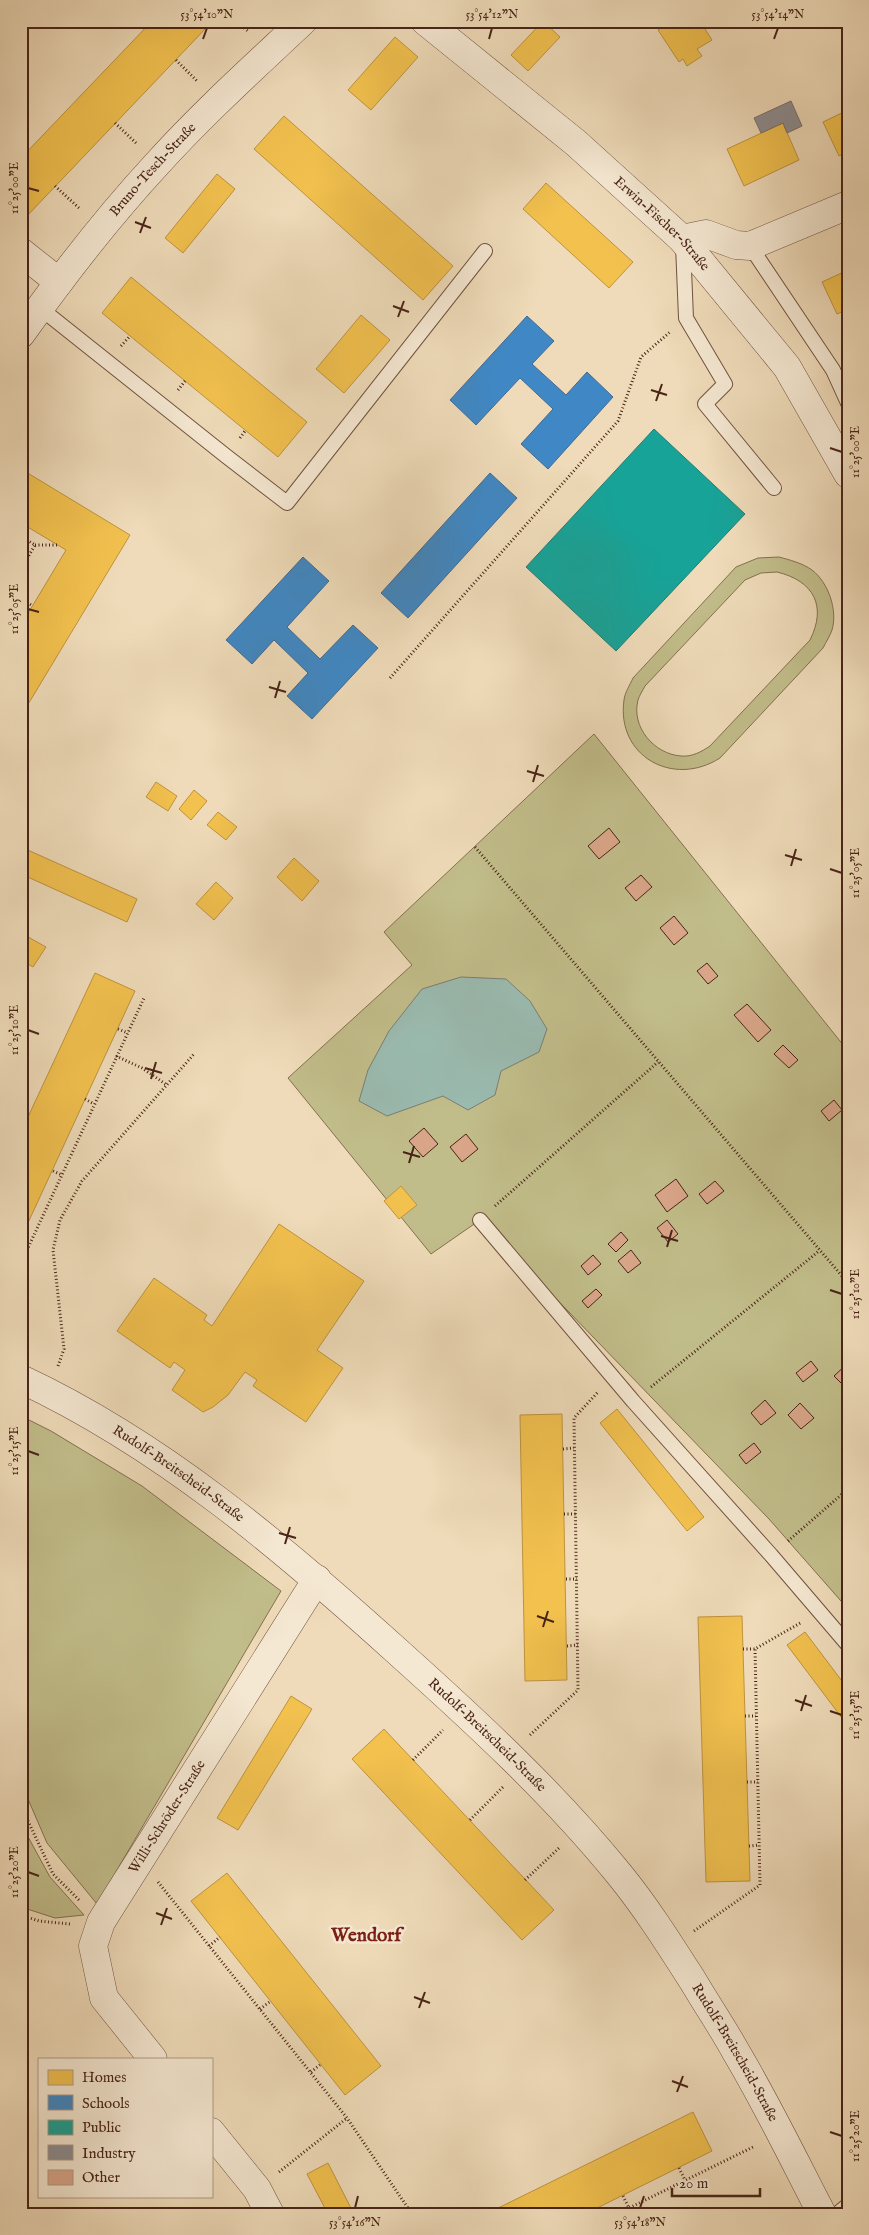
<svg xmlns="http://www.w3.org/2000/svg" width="869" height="2235" viewBox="0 0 869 2235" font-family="'IM FELL English',serif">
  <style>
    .green { fill: #c1bd8a; stroke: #857050; fill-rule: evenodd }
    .water { fill: #9abbb0; stroke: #7a7f73 }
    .homes { fill: #f2c14e; stroke: #bf923e }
    .schools { fill: #3f88c5; stroke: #426a91 }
    .public { fill: #17a398; stroke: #267d71 }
    .industry { fill: #8d8d92; stroke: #796e6d }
    .building { fill: #daa68a; stroke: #492417 }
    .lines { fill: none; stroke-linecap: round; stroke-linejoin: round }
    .service-casing { stroke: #725240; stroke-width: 16 }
    .minor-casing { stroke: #725240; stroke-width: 29 }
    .path { stroke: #492417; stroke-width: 3; stroke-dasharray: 1 2.5; stroke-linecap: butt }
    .service { stroke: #f5e8d2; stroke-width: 14 }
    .minor { stroke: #f5e8d2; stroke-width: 28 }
    .ticks { fill: none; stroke: #492417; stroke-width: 2 }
    .labels { text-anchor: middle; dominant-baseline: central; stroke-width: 5; stroke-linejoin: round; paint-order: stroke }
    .street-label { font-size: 14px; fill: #492417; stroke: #f5e8d2 }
    .district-label { font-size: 19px; font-weight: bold; fill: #7a1f14; stroke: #f5e8d2 }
    .neatline { fill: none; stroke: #492417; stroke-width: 2 }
    .ticks-label { font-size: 12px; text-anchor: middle; fill: #492417 }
  </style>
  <rect width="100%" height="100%" fill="#efdbb9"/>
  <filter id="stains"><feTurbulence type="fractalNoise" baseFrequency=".004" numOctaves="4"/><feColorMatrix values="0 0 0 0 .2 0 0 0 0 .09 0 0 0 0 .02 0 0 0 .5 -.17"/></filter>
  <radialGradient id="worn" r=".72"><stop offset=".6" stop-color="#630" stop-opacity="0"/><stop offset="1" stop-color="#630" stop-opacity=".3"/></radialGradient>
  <path class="green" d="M 779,557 C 790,560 802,563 812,570 C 828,582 838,610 832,630 C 830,636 826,642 823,648 L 720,758 C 673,788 616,756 624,700 C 625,692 630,685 633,678 L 736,567 L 758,558 ZM 777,572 C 814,581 827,606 810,640 L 710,746 C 701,752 692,757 681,756 C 654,754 631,727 638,700 C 639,696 643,690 645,686 L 745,580 L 761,573 Z
    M 594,734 L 848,1051 L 848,1609 L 769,1519 L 480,1220 L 431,1254 L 288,1078 L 412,965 L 384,932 Z
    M 21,1416 L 51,1431 L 142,1486 L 281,1591 L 97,1904 L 47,1843 L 21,1783 Z
    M 21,1824 L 50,1877 L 84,1915 L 55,1918 L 21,1907 Z"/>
  <path class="water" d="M 461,977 L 506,979 L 530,1001 L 547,1029 L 539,1052 L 501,1071 L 495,1095 L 468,1110 L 443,1096 L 387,1116 L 359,1101 L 368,1070 L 389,1031 L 422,989 Z"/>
  <path class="homes" d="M 152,21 L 203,21 L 208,26 L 26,217 L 21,212 L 21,158 Z
    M 488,21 L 502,21 L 497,28 Z
    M 543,21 L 560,37 L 528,71 L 511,55 Z
    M 670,21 L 700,21 L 712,40 L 697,49 L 702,56 L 687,66 L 683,59 L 679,62 L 658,30 Z
    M 395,37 L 418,57 L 371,110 L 348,90 Z
    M 848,110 L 848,152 L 839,156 L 823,122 Z
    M 284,116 L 453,266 L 423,300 L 254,149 Z
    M 783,123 L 799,160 L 744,186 L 727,149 Z
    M 217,174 L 235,189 L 183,253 L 165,238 Z
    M 546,183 L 633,262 L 609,288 L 523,209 Z
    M 848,270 L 848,309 L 837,314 L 822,282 Z
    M 131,277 L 307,422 L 278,457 L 102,313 Z
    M 361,315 L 390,340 L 344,393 L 316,369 Z
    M 21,469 L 130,535 L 21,716 L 21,625 L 66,550 L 21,523 Z
    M 156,782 L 177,796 L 168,811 L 146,797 Z
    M 194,790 L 207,801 L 191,820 L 179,809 Z
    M 218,812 L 237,827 L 226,840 L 207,825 Z
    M 21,847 L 137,899 L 127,922 L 21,874 Z
    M 294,858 L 319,881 L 302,901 L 277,877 Z
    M 216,882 L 233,898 L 214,920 L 196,904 Z
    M 21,933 L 46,947 L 33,967 L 21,960 Z
    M 95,973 L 135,991 L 21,1238 L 21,1132 Z
    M 401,1186 L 417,1205 L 399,1219 L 384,1201 Z
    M 279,1224 L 364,1281 L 317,1350 L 343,1368 L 306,1422 L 253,1386 L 257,1380 L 245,1372 L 228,1395 L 213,1407 L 203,1412 L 172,1390 L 185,1370 L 174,1362 L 170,1368 L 117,1331 L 154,1278 L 207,1315 L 204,1320 L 212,1326 Z
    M 617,1409 L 704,1517 L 687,1531 L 600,1423 Z
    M 562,1414 L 567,1680 L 525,1681 L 520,1415 Z
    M 742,1616 L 750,1881 L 706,1882 L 698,1617 Z
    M 805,1632 L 848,1689 L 848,1726 L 787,1645 Z
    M 291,1696 L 312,1709 L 238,1830 L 217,1818 Z
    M 384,1729 L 554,1910 L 522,1940 L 352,1759 Z
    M 227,1873 L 381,2066 L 345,2095 L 191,1901 Z
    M 693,2112 L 712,2151 L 585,2214 L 486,2214 Z
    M 328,2163 L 354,2214 L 328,2214 L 307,2174 Z"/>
  <path class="schools" d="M 527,316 L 554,341 L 532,364 L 566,395 L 587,372 L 613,397 L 548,469 L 521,444 L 553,409 L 520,378 L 476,425 L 450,400 Z
    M 490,473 L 517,498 L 408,618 L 381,593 Z
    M 303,557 L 329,581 L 287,627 L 320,659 L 353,625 L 378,648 L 312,719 L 287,696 L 308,673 L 274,640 L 252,664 L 226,640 Z"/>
  <path class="public" d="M 654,429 L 745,514 L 616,651 L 526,567 Z"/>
  <path class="industry" d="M 791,101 L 802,126 L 787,133 L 783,123 L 761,133 L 754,118 Z"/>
  <path class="building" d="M 609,828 L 620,842 L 599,859 L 588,846 Z
    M 641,875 L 652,887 L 636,901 L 625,888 Z
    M 674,916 L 688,933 L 674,945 L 660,928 Z
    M 707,963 L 718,976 L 708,984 L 697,971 Z
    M 747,1004 L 771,1030 L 758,1042 L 734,1015 Z
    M 783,1045 L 798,1060 L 789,1068 L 774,1054 Z
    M 834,1100 L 842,1110 L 829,1121 L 821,1111 Z
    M 424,1128 L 438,1144 L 423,1157 L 409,1141 Z
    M 466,1134 L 478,1149 L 462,1162 L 450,1147 Z
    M 676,1179 L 688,1196 L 667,1212 L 655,1195 Z
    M 715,1181 L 724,1191 L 707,1204 L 699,1194 Z
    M 667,1220 L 678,1234 L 668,1242 L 657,1228 Z
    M 621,1232 L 628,1240 L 616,1252 L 608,1244 Z
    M 631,1250 L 641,1263 L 628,1273 L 618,1261 Z
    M 593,1255 L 601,1264 L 588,1275 L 581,1266 Z
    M 596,1289 L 602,1295 L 588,1308 L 582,1301 Z
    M 811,1361 L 818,1370 L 803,1382 L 796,1373 Z
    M 848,1363 L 848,1384 L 845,1387 L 834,1376 Z
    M 765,1400 L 776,1413 L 761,1425 L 751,1413 Z
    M 800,1403 L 814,1418 L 801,1429 L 788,1415 Z
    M 754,1443 L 761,1452 L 746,1464 L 739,1455 Z"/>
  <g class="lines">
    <defs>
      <path id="service" d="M 683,245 L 686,318 L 725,384 L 705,404 L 774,488
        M 750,246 L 833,370 L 848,403
        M 40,308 L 226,456 L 287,503 L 485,251
        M 480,1220 L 633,1401 L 771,1555 L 848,1645
        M 837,2214 L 848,2205"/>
      <g id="minor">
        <path id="s1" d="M 425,21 L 576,143 L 682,239 L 787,367 L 848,474"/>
        <path d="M 682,239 L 706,234 L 736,245 L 750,246 L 848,205"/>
        <path d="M 21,252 L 59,282"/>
        <path id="s2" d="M 21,334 C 63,275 107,218 156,165 C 202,114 253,68 303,21"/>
        <path id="s3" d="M 21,1379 C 162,1445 283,1548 398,1652 C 476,1722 553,1793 619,1874 C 646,1907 670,1945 693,1981 C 707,2005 723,2028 736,2052 C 767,2104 794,2160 822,2214"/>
        <path id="s4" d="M 153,2059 L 104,1998 L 93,1946 L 101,1922 L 317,1579"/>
        <path d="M 211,2132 L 257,2189 L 270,2214"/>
      </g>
    </defs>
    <use href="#service" class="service-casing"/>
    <use href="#minor" class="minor-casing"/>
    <path class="path" d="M 236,21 L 249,32
      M 176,60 L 198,82
      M 115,123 L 136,143
      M 55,186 L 80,209
      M 121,346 L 130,336
      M 178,390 L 185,381
      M 240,438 L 245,431
      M 21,536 L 35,545 L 21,569
      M 35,545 L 59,545
      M 21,599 L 33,606
      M 390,678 L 618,421 L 641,357 L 670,332
      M 475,847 L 848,1283
      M 118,1029 L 128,1033
      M 116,1056 L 142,1068 L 167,1085
      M 85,1099 L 94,1104
      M 53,1171 L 62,1175
      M 495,1206 L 658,1062
      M 21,1242 L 29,1245
      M 21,1263 L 144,998
      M 58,1366 L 64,1349 L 53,1250 L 60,1220 L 82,1181 L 194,1054
      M 651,1387 L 819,1251
      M 563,1449 L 574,1448
      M 564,1514 L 576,1514
      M 788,1541 L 848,1489
      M 566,1579 L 577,1579
      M 567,1646 L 578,1645
      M 743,1649 L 755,1649
      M 745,1716 L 756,1716
      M 530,1735 L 578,1690 L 574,1418 L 598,1392
      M 413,1760 L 443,1730
      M 747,1782 L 758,1782
      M 21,1801 L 27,1819 L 53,1874 L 80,1901
      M 470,1820 L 503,1787
      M 749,1846 L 759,1845
      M 525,1880 L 559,1848
      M 158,1882 L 347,2118 L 412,2214
      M 21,1915 L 39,1921 L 70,1924
      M 694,1931 L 760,1885 L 755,1649 L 802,1622
      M 209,1946 L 220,1937
      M 260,2009 L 271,2001
      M 311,2072 L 321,2064
      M 679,2168 L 685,2180
      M 279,2172 L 347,2118
      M 623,2196 L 629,2208
      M 617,2214 L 755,2146"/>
    <use href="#service" class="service"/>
    <use href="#minor" class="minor"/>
  </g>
  <path class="ticks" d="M 203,39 L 207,28M 489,39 L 492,28M 774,39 L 778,28M 28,188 L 39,191M 135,222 L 151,228M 140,233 L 146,217M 393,306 L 409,312M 398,317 L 404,301M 651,390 L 667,395M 656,401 L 662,384M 830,448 L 842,452M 28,609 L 39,612M 269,687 L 286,692M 275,698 L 280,681M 527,771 L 544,776M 533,782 L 538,765M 785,855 L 802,860M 791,866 L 796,849M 830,869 L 842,873M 28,1030 L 39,1034M 145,1068 L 162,1073M 151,1079 L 156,1062M 403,1152 L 420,1157M 409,1163 L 414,1146M 661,1236 L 678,1241M 667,1247 L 672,1230M 830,1290 L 842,1294M 28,1451 L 39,1455M 279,1533 L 296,1538M 285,1544 L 290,1527M 537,1616 L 554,1622M 543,1627 L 548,1611M 795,1700 L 812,1706M 801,1711 L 806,1695M 830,1711 L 842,1715M 28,1872 L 39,1876M 156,1913 L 172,1919M 161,1925 L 167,1908M 414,1997 L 430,2003M 419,2008 L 425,1992M 672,2081 L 688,2087M 677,2092 L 683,2076M 830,2132 L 842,2136M 355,2208 L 358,2196M 640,2208 L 644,2196"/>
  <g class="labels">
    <g class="street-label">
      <text stroke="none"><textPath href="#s2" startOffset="211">Bruno-Tesch-Straße</textPath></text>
      <text stroke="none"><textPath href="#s1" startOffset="312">Erwin-Fischer-Straße</textPath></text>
      <text stroke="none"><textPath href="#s3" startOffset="184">Rudolf-Breitscheid-Straße</textPath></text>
      <text stroke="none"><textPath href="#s3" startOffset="589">Rudolf-Breitscheid-Straße</textPath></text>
      <text stroke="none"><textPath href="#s4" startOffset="281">Willi-Schröder-Straße</textPath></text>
      <text stroke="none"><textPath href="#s3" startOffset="994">Rudolf-Breitscheid-Straße</textPath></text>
    </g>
    <g class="district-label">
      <text x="366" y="1936">Wendorf</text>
    </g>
  </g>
  <rect width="869" height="2235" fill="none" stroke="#efdbb9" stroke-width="55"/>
  <rect x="38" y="2058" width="175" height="140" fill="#f5e8d2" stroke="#b09a87"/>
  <rect x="48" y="2070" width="25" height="15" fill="#f2c14e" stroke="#b09a87"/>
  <text x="82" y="2082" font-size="15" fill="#492417">Homes</text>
  <rect x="48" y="2095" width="25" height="15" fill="#3f88c5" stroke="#b09a87"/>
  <text x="82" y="2108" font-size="15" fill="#492417">Schools</text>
  <rect x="48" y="2120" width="25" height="15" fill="#17a398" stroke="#b09a87"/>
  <text x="82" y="2132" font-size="15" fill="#492417">Public</text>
  <rect x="48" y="2145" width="25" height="15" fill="#8d8d92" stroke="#b09a87"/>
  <text x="82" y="2158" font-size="15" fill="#492417">Industry</text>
  <rect x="48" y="2170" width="25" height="15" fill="#daa68a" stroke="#b09a87"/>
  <text x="82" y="2182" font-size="15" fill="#492417">Other</text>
  <path d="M672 2188v8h88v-8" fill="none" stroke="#492417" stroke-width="2.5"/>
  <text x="679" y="2188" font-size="15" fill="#492417" stroke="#f5e8d2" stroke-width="4" paint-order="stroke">20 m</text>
  <rect x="28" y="28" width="814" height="2180" class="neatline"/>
  <g class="ticks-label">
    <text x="207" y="18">53°54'10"N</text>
    <text x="492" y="18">53°54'12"N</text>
    <text x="778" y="18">53°54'14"N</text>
    <text transform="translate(14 188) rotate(-90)" y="4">11°25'00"E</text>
    <text transform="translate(855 452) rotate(-90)" y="4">11°25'00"E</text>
    <text transform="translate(14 609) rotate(-90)" y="4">11°25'05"E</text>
    <text transform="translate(855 873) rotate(-90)" y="4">11°25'05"E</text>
    <text transform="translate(14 1030) rotate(-90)" y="4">11°25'10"E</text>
    <text transform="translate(855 1294) rotate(-90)" y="4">11°25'10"E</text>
    <text transform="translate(14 1451) rotate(-90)" y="4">11°25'15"E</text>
    <text transform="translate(855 1715) rotate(-90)" y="4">11°25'15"E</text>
    <text transform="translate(14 1872) rotate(-90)" y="4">11°25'20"E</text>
    <text transform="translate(855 2136) rotate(-90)" y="4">11°25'20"E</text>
    <text x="355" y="2226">53°54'16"N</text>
    <text x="640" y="2226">53°54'18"N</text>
  </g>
  <rect width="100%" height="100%" filter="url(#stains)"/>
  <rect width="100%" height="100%" fill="url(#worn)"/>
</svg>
